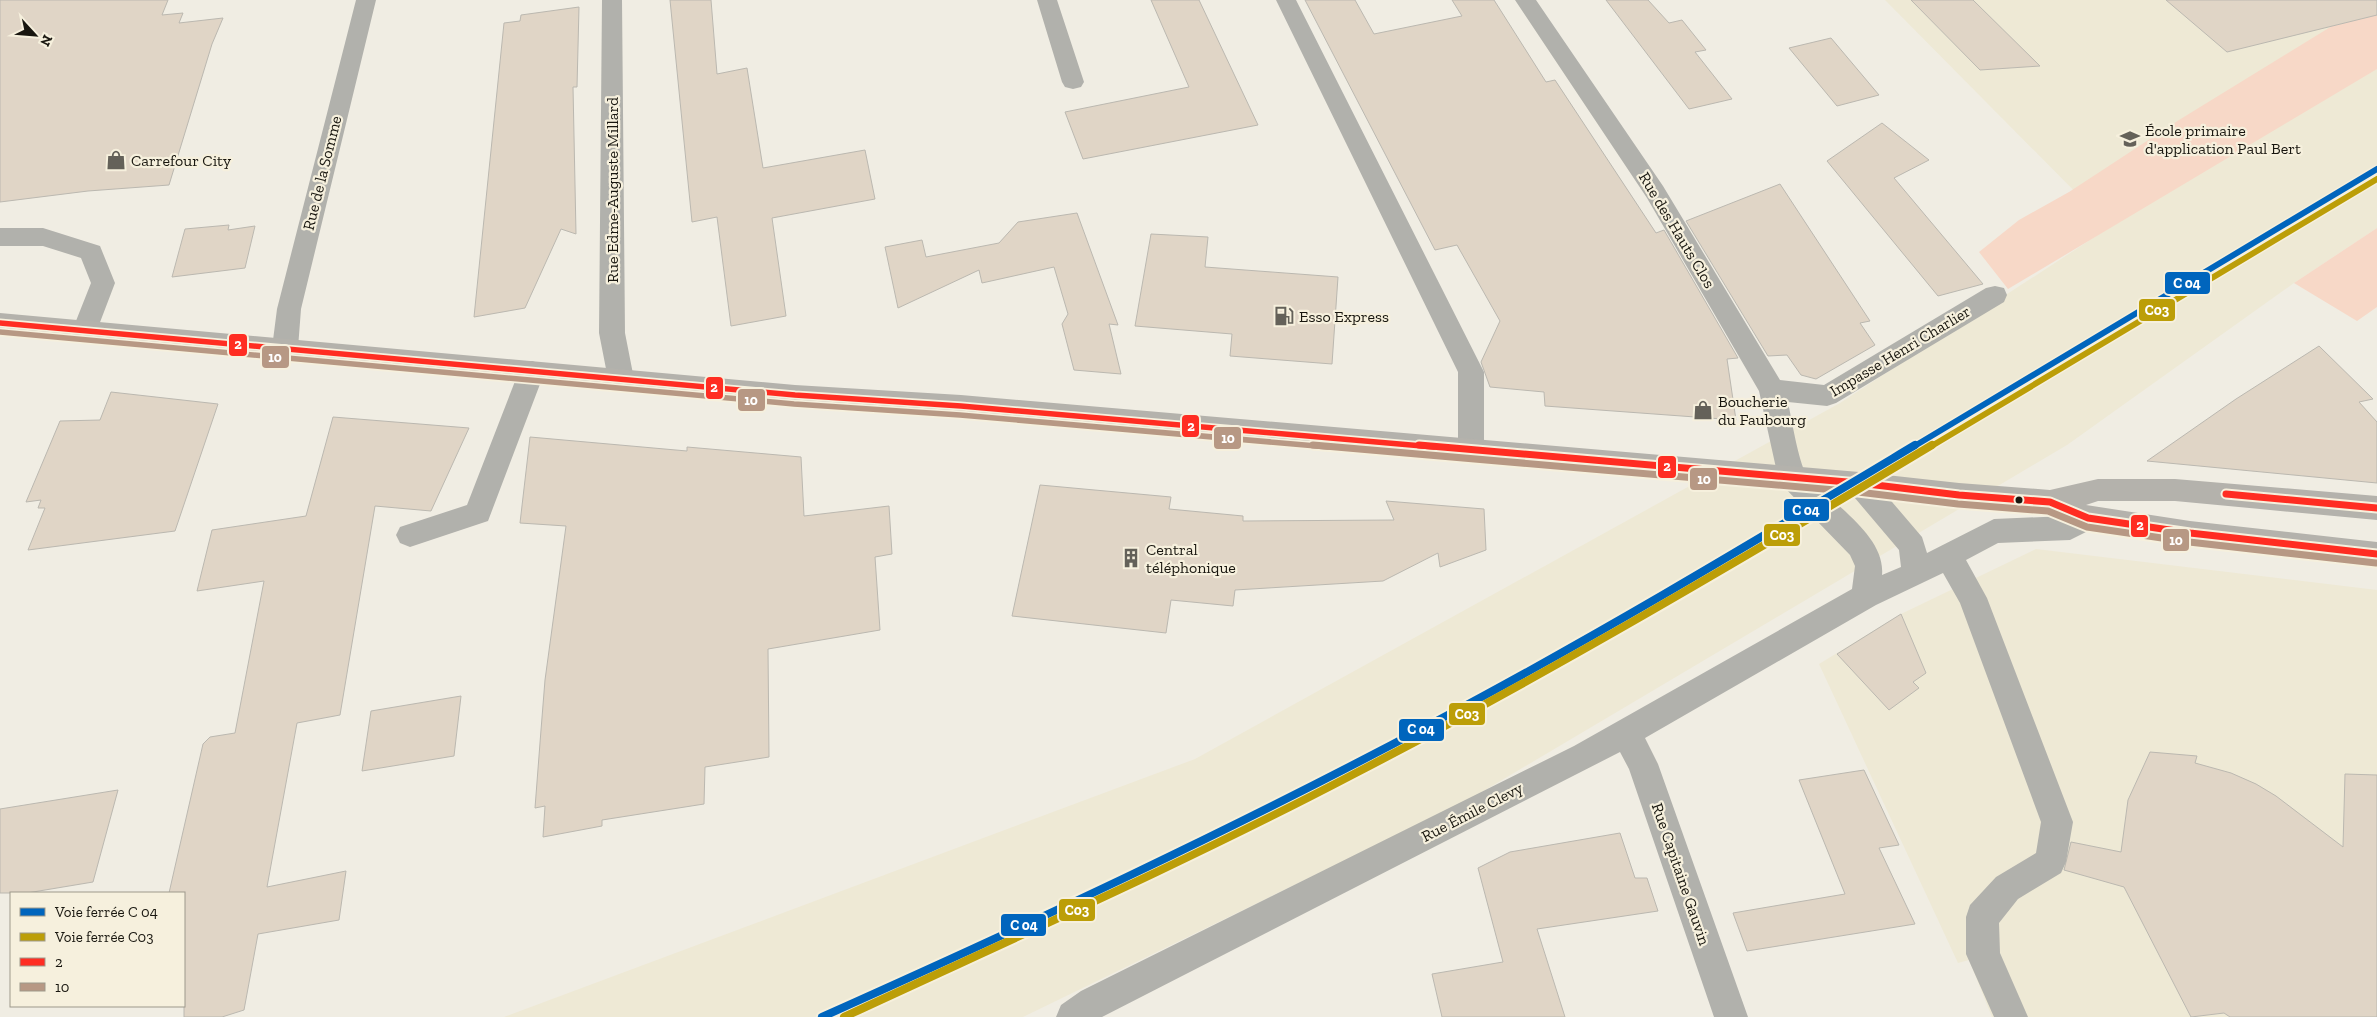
<svg xmlns="http://www.w3.org/2000/svg" width="2377" height="1017" viewBox="0 0 2377 1017" font-family="'Zilla Slab',serif">
  <style>
    .built { fill: #eee9d5 }
    .green { fill: #f7d8c7 }
    .building { fill: #e0d5c6; stroke: #bbb8b0 }
    .lines { fill: none; stroke-linecap: round; stroke-linejoin: round }
    .minor { fill: #b1b1ac; fill-rule: evenodd }
    .major { fill: #b4b2ac; fill-rule: evenodd }
    .bus-1-far1-casing { stroke: #f6f0dd; stroke-width: 9 }
    .bus-1-casing { stroke: #f6f0dd; stroke-width: 11 }
    .bus-2-far1-casing { stroke: #f6f0dd; stroke-width: 9 }
    .bus-2-casing { stroke: #f6f0dd; stroke-width: 11 }
    .bus-1-far1 { stroke: #ff2d22; stroke-width: 5.5 }
    .bus-1 { stroke: #ff2d22; stroke-width: 7 }
    .bus-2-far1 { stroke: #b79884; stroke-width: 5.5 }
    .bus-2 { stroke: #b79884; stroke-width: 7 }
    .rail-1-far1-casing { stroke: #f6f0dd; stroke-width: 9 }
    .rail-1-casing { stroke: #f6f0dd; stroke-width: 12 }
    .rail-2-far1-casing { stroke: #f6f0dd; stroke-width: 9 }
    .rail-2-casing { stroke: #f6f0dd; stroke-width: 12 }
    .rail-1-far1 { stroke: #0065bd; stroke-width: 6 }
    .rail-1 { stroke: #0065bd; stroke-width: 8 }
    .rail-2-far1 { stroke: #bc9e08; stroke-width: 6 }
    .rail-2 { stroke: #bc9e08; stroke-width: 8 }
    .bus-dot { fill: #18160f; stroke: #f6f0dd; stroke-width: 2 }
    .labels { text-anchor: middle; dominant-baseline: central; stroke-width: 4.5; stroke-linejoin: round; paint-order: stroke }
    .poi-label { font-size: 16px; fill: #18160f; stroke: #f6f0dd; text-anchor: start }
    .street-label { font-size: 16px; fill: #18160f; stroke: #f6f0dd }
    .line-badge { stroke: #f6f0dd; stroke-width: 2 }
    .badge-label { font-size: 14px; text-anchor: middle; font-weight: bold; fill: #fff }
  </style>
  <rect width="100%" height="100%" fill="#f0ede3"/>
  <path class="built" d="M 1885,0 L 2377,0 L 2377,228 L 2294,283 L 2067,445 L 1465,802 L 1023,1017 L 504,1017 L 1195,759 L 1840,403 L 2282,115 L 2100,217 Z
    M 2036,549 L 2377,590 L 2377,1017 L 1992,1017 L 1969,960 L 1958,963 L 1819,664 L 1901,614 Z"/>
  <path class="green" d="M 2377,15 L 2377,69 L 2008,289 L 1979,252 L 2019,220 L 2069,192 L 2179,120 L 2332,26 Z
    M 2377,228 L 2377,307 L 2357,321 L 2294,283 Z"/>
  <path class="building" d="M 0,0 L 168,0 L 162,15 L 183,13 L 179,23 L 223,18 L 212,44 L 169,185 L 88,191 L 0,202 Z
    M 670,0 L 711,0 L 717,74 L 747,68 L 763,168 L 865,150 L 875,199 L 772,218 L 786,316 L 731,326 L 717,217 L 692,222 Z
    M 1151,0 L 1199,0 L 1258,125 L 1083,159 L 1065,112 L 1189,87 Z
    M 1305,0 L 1355,0 L 1374,34 L 1462,16 L 1452,0 L 1494,0 L 1546,82 L 1555,80 L 1656,233 L 1664,230 L 1738,358 L 1727,359 L 1736,420 L 1545,406 L 1544,392 L 1490,387 L 1481,362 L 1500,321 L 1457,245 L 1435,250 Z
    M 1606,0 L 1648,0 L 1669,23 L 1682,20 L 1706,50 L 1695,52 L 1732,99 L 1689,109 Z
    M 1911,0 L 1973,0 L 2040,66 L 1980,70 Z
    M 2166,0 L 2377,0 L 2377,15 L 2227,52 Z
    M 579,7 L 577,87 L 573,87 L 576,234 L 561,229 L 525,308 L 474,317 L 504,23 L 520,21 L 521,15 Z
    M 1831,38 L 1879,95 L 1837,106 L 1789,48 Z
    M 1882,123 L 1929,160 L 1894,178 L 1983,284 L 1938,296 L 1827,161 Z
    M 1780,184 L 1870,321 L 1860,323 L 1875,345 L 1816,379 L 1801,375 L 1787,355 L 1768,356 L 1686,221 Z
    M 1077,213 L 1118,325 L 1109,324 L 1121,374 L 1074,370 L 1062,324 L 1068,314 L 1054,267 L 982,283 L 979,270 L 898,308 L 885,247 L 922,240 L 926,257 L 999,243 L 1018,222 Z
    M 229,225 L 228,230 L 255,226 L 245,268 L 172,277 L 185,229 Z
    M 1151,234 L 1208,237 L 1205,267 L 1338,277 L 1332,364 L 1230,356 L 1232,334 L 1135,326 Z
    M 2319,346 L 2373,399 L 2359,402 L 2377,422 L 2377,483 L 2147,461 L 2236,399 Z
    M 111,392 L 218,404 L 175,531 L 28,550 L 45,508 L 38,508 L 41,500 L 26,502 L 60,421 L 100,420 Z
    M 333,417 L 469,428 L 431,511 L 375,506 L 340,715 L 297,723 L 267,887 L 346,871 L 339,920 L 258,934 L 244,1010 L 222,1017 L 184,1017 L 184,893 L 169,893 L 203,744 L 210,737 L 235,733 L 264,581 L 197,591 L 212,530 L 306,516 Z
    M 530,437 L 687,451 L 687,447 L 801,457 L 804,516 L 889,506 L 892,554 L 875,557 L 880,630 L 768,649 L 769,757 L 705,767 L 704,804 L 602,820 L 602,826 L 543,837 L 545,806 L 535,808 L 541,730 L 545,680 L 566,526 L 520,523 Z
    M 1040,485 L 1171,497 L 1169,509 L 1243,516 L 1243,521 L 1394,520 L 1386,501 L 1484,509 L 1486,550 L 1440,567 L 1438,553 L 1383,581 L 1235,590 L 1233,606 L 1171,600 L 1166,633 L 1012,616 Z
    M 1901,614 L 1926,673 L 1913,682 L 1919,688 L 1889,710 L 1837,654 Z
    M 461,696 L 454,756 L 362,771 L 371,711 Z
    M 2150,752 L 2197,756 L 2195,763 L 2231,773 L 2256,784 L 2276,796 L 2343,847 L 2345,774 L 2377,775 L 2377,1017 L 2230,1017 L 2224,1013 L 2191,1017 L 2124,887 L 2064,870 L 2071,842 L 2121,852 L 2128,800 Z
    M 1864,770 L 1899,845 L 1879,848 L 1915,924 L 1747,951 L 1733,913 L 1845,894 L 1799,780 Z
    M 118,790 L 93,882 L 27,893 L 0,893 L 0,809 Z
    M 1620,833 L 1635,878 L 1647,878 L 1658,911 L 1537,929 L 1565,1017 L 1442,1017 L 1432,974 L 1503,962 L 1478,868 L 1510,852 Z"/>
  <g class="lines">
    <path class="minor" d="M 356,0 L 376,0 L 301,309 L 298,348 L 294,355 L 285,358 L 276,355 L 272,348 L 277,309 Z
      M 602,0 L 622,0 L 625,333 L 634,379 L 630,386 L 621,389 L 612,386 L 608,379 L 599,333 Z
      M 1037,0 L 1057,0 L 1084,82 L 1081,87 L 1073,89 L 1065,87 L 1062,82 Z
      M 1276,0 L 1296,0 L 1484,372 L 1484,450 L 1480,458 L 1471,461 L 1462,458 L 1458,450 L 1458,372 Z
      M 1515,0 L 1536,0 L 1663,186 L 1780,380 L 1824,385 L 1986,288 L 1995,286 L 2004,288 L 2007,295 L 2004,302 L 1836,403 L 1827,406 L 1788,402 C 1791,416 1799,464 1806,473 C 1828,502 1886,534 1882,575 L 1901,567 L 1899,550 L 1849,491 L 1845,483 L 1849,475 L 1859,472 L 1869,475 L 1922,537 L 1927,553 L 1994,519 L 2066,516 L 2088,506 L 2098,510 L 2102,518 L 2098,526 L 2070,540 L 1998,543 L 1966,560 L 1987,598 L 2073,822 L 2066,862 L 2061,873 L 2018,899 L 1999,923 L 2000,953 L 2028,1017 L 1994,1017 L 1966,954 L 1966,917 L 1970,905 L 1996,877 L 2036,853 L 2041,822 L 1960,603 L 1943,573 L 1876,605 L 1645,738 L 1658,764 L 1748,1017 L 1714,1017 L 1629,769 L 1620,752 L 1102,1017 L 1056,1017 L 1061,1005 L 1081,991 L 1574,746 L 1852,589 L 1855,566 L 1850,555 L 1782,485 L 1778,477 L 1759,391 L 1647,198 Z
      M 0,228 L 43,228 L 100,246 L 115,283 L 94,338 L 85,341 L 76,338 L 72,331 L 91,283 L 81,258 L 43,246 L 0,246 Z
      M 532,361 L 541,364 L 545,371 L 488,521 L 410,547 L 400,543 L 396,535 L 400,527 L 467,505 L 519,371 L 523,364 Z"/>
    <path class="major" d="M 0,313 L 795,385 L 961,395 L 1859,472 L 1959,483 L 2050,490 L 2098,479 L 2175,479 L 2377,496 L 2377,520 L 2175,501 L 2098,501 L 2086,505 L 2190,521 L 2377,542 L 2377,566 L 2190,545 L 2088,530 L 2048,513 L 1959,507 L 1859,494 L 961,417 L 795,405 L 0,333 Z"/>
    <defs>
      <path id="bus-1-far1" d="M 0,323 L 795,395 L 961,406 L 1434,447"/>
      <path id="bus-1" d="M 1419,445 L 1859,483 L 1959,495 L 2050,502 L 2088,518 L 2190,533 L 2377,554
        M 2226,494 L 2377,508"/>
      <path id="bus-2-far1" d="M 0,332 L 794,404 L 960,415 L 1328,447"/>
      <path id="bus-2" d="M 1313,445 L 1858,492 L 1958,504 L 2048,511 L 2087,527 L 2189,542 L 2376,563"/>
    </defs>
    <use href="#bus-1-far1" class="bus-1-far1-casing"/>
    <use href="#bus-1" class="bus-1-casing"/>
    <use href="#bus-2-far1" class="bus-2-far1-casing"/>
    <use href="#bus-2" class="bus-2-casing"/>
    <use href="#bus-1-far1" class="bus-1-far1"/>
    <use href="#bus-1" class="bus-1"/>
    <use href="#bus-2-far1" class="bus-2-far1"/>
    <use href="#bus-2" class="bus-2"/>
    <defs>
      <path id="rail-1-far1" d="M 1913,447 L 2377,169"/>
      <path id="rail-1" d="M 822,1017 C 1028,925 1232,830 1431,724 C 1596,637 1755,541 1915,445"/>
      <path id="rail-2-far1" d="M 1930,447 L 2377,179"/>
      <path id="rail-2" d="M 844,1017 C 1014,938 1186,862 1352,775 C 1549,673 1741,560 1932,445"/>
    </defs>
    <use href="#rail-1-far1" class="rail-1-far1-casing"/>
    <use href="#rail-1" class="rail-1-casing"/>
    <use href="#rail-2-far1" class="rail-2-far1-casing"/>
    <use href="#rail-2" class="rail-2-casing"/>
    <use href="#rail-1-far1" class="rail-1-far1"/>
    <use href="#rail-1" class="rail-1"/>
    <use href="#rail-2-far1" class="rail-2-far1"/>
    <use href="#rail-2" class="rail-2"/>
  </g>
  <defs>
    <symbol id="school-bare" viewBox="-9 -9 18 18"><path d="M0-5L7-2L0 1L-7-2ZM-4 1L0 2.5L4 1V4Q0 6-4 4Z" fill="#646159" stroke="#f6f0dd" stroke-width="2.5" paint-order="stroke"/></symbol>
    <symbol id="shop-bare" viewBox="-9 -9 18 18"><path d="M-5-2.5h2.3a2.7 3.5 0 0 1 5.4 0H5L5.5 6h-11ZM-1.5-2.5h3a1.5 2.3 0 0 0-3 0Z" fill="#646159" stroke="#f6f0dd" stroke-width="2.5" paint-order="stroke"/></symbol>
    <symbol id="fuel-bare" viewBox="-9 -9 18 18"><path d="M-5.5-6h7V0h2V4h1.3V-2.5L3-4.5l.8-.8L6-3V5H2.5V1h-1V6h-7ZM-4.2-4.7v3.2H.2V-4.7Z" fill="#646159" stroke="#f6f0dd" stroke-width="2.5" paint-order="stroke"/></symbol>
    <symbol id="building-bare" viewBox="-9 -9 18 18"><path d="M-4-6H4V6H1V3H-1V6H-4ZM-2.5-4.3h1.7v1.8h-1.7ZM.8-4.3h1.7v1.8H.8ZM-2.5-1h1.7V.8h-1.7ZM.8-1h1.7V.8H.8Z" fill="#646159" stroke="#f6f0dd" stroke-width="2.5" paint-order="stroke"/></symbol>
  </defs>
  <g fill-rule="evenodd">
    <use href="#school-bare" x="2116" y="125" width="28" height="28"/>
    <use href="#shop-bare" x="102" y="146" width="28" height="28"/>
    <use href="#fuel-bare" x="1270" y="302" width="28" height="28"/>
    <use href="#shop-bare" x="1689" y="396" width="28" height="28"/>
    <use href="#building-bare" x="1117" y="544" width="28" height="28"/>
  </g>
  <circle class="bus-dot" cx="2019" cy="500" r="4.5"/>
  <g class="labels">
    <g class="poi-label">
      <text x="2145" y="130">École primaire<tspan x="2145" dy="18">d'application Paul Bert</tspan></text>
      <text x="131" y="160">Carrefour City</text>
      <text x="1299" y="316">Esso Express</text>
      <text x="1718" y="401">Boucherie<tspan x="1718" dy="18">du Faubourg</tspan></text>
      <text x="1146" y="549">Central<tspan x="1146" dy="18">téléphonique</tspan></text>
    </g>
    <g class="street-label">
      <text transform="translate(322 173) rotate(-76)">Rue de la Somme</text>
      <text transform="translate(612 190) rotate(-90)">Rue Edme-Auguste Millard</text>
      <text transform="translate(1677 230) rotate(59)">Rue des Hauts Clos</text>
      <text transform="translate(1900 351) rotate(-31)">Impasse Henri Charlier</text>
      <text transform="translate(1472 812) rotate(-27)">Rue Émile Clevy</text>
      <text transform="translate(1681 874) rotate(71)">Rue Capitaine Gauvin</text>
    </g>
  </g>
  <g class="line-badge">
    <rect x="2164" y="271" width="47" height="24" rx="5" fill="#0065bd"/>
    <rect x="2138" y="298" width="38" height="24" rx="5" fill="#bc9e08"/>
    <rect x="228" y="333" width="20" height="24" rx="5" fill="#ff2d22"/>
    <rect x="261" y="345" width="29" height="24" rx="5" fill="#b79884"/>
    <rect x="705" y="376" width="19" height="24" rx="5" fill="#ff2d22"/>
    <rect x="737" y="388" width="29" height="24" rx="5" fill="#b79884"/>
    <rect x="1181" y="414" width="19" height="24" rx="5" fill="#ff2d22"/>
    <rect x="1213" y="426" width="29" height="24" rx="5" fill="#b79884"/>
    <rect x="1657" y="455" width="20" height="24" rx="5" fill="#ff2d22"/>
    <rect x="1689" y="467" width="29" height="24" rx="5" fill="#b79884"/>
    <rect x="1783" y="498" width="47" height="24" rx="5" fill="#0065bd"/>
    <rect x="2130" y="514" width="19" height="24" rx="5" fill="#ff2d22"/>
    <rect x="1763" y="523" width="38" height="24" rx="5" fill="#bc9e08"/>
    <rect x="2162" y="528" width="28" height="24" rx="5" fill="#b79884"/>
    <rect x="1448" y="702" width="38" height="24" rx="5" fill="#bc9e08"/>
    <rect x="1398" y="718" width="47" height="24" rx="5" fill="#0065bd"/>
    <rect x="1058" y="898" width="38" height="24" rx="5" fill="#bc9e08"/>
    <rect x="1000" y="913" width="47" height="24" rx="5" fill="#0065bd"/>
  </g>
  <g class="badge-label">
    <text x="2187" y="288">C 04</text>
    <text x="2157" y="315">C03</text>
    <text x="238" y="349">2</text>
    <text x="275" y="362">10</text>
    <text x="714" y="392">2</text>
    <text x="751" y="405">10</text>
    <text x="1191" y="431">2</text>
    <text x="1228" y="443">10</text>
    <text x="1667" y="471">2</text>
    <text x="1704" y="484">10</text>
    <text x="1806" y="515">C 04</text>
    <text x="2140" y="530">2</text>
    <text x="1782" y="540">C03</text>
    <text x="2176" y="545">10</text>
    <text x="1467" y="719">C03</text>
    <text x="1421" y="734">C 04</text>
    <text x="1077" y="915">C03</text>
    <text x="1024" y="930">C 04</text>
  </g>
  <rect x="10" y="892" width="175" height="115" fill="#f6f0dd" stroke="#9d998b"/>
  <rect x="20" y="908" width="25" height="8" fill="#0065bd" stroke="#9d998b"/>
  <text x="55" y="917" font-size="15" fill="#18160f">Voie ferrée C 04</text>
  <rect x="20" y="933" width="25" height="8" fill="#bc9e08" stroke="#9d998b"/>
  <text x="55" y="942" font-size="15" fill="#18160f">Voie ferrée C03</text>
  <rect x="20" y="958" width="25" height="8" fill="#ff2d22" stroke="#9d998b"/>
  <text x="55" y="967" font-size="15" fill="#18160f">2</text>
  <rect x="20" y="983" width="25" height="8" fill="#b79884" stroke="#9d998b"/>
  <text x="55" y="992" font-size="15" fill="#18160f">10</text>
  <g transform="translate(35 35) rotate(116)" stroke="#f6f0dd" stroke-width="4" paint-order="stroke">
  <path d="M0-4L9 19L0 12L-9 19Z" fill="#18160f"/>
  <text y="-8" font-size="14" font-weight="bold" text-anchor="middle" fill="#18160f">N</text>
  </g>
</svg>
